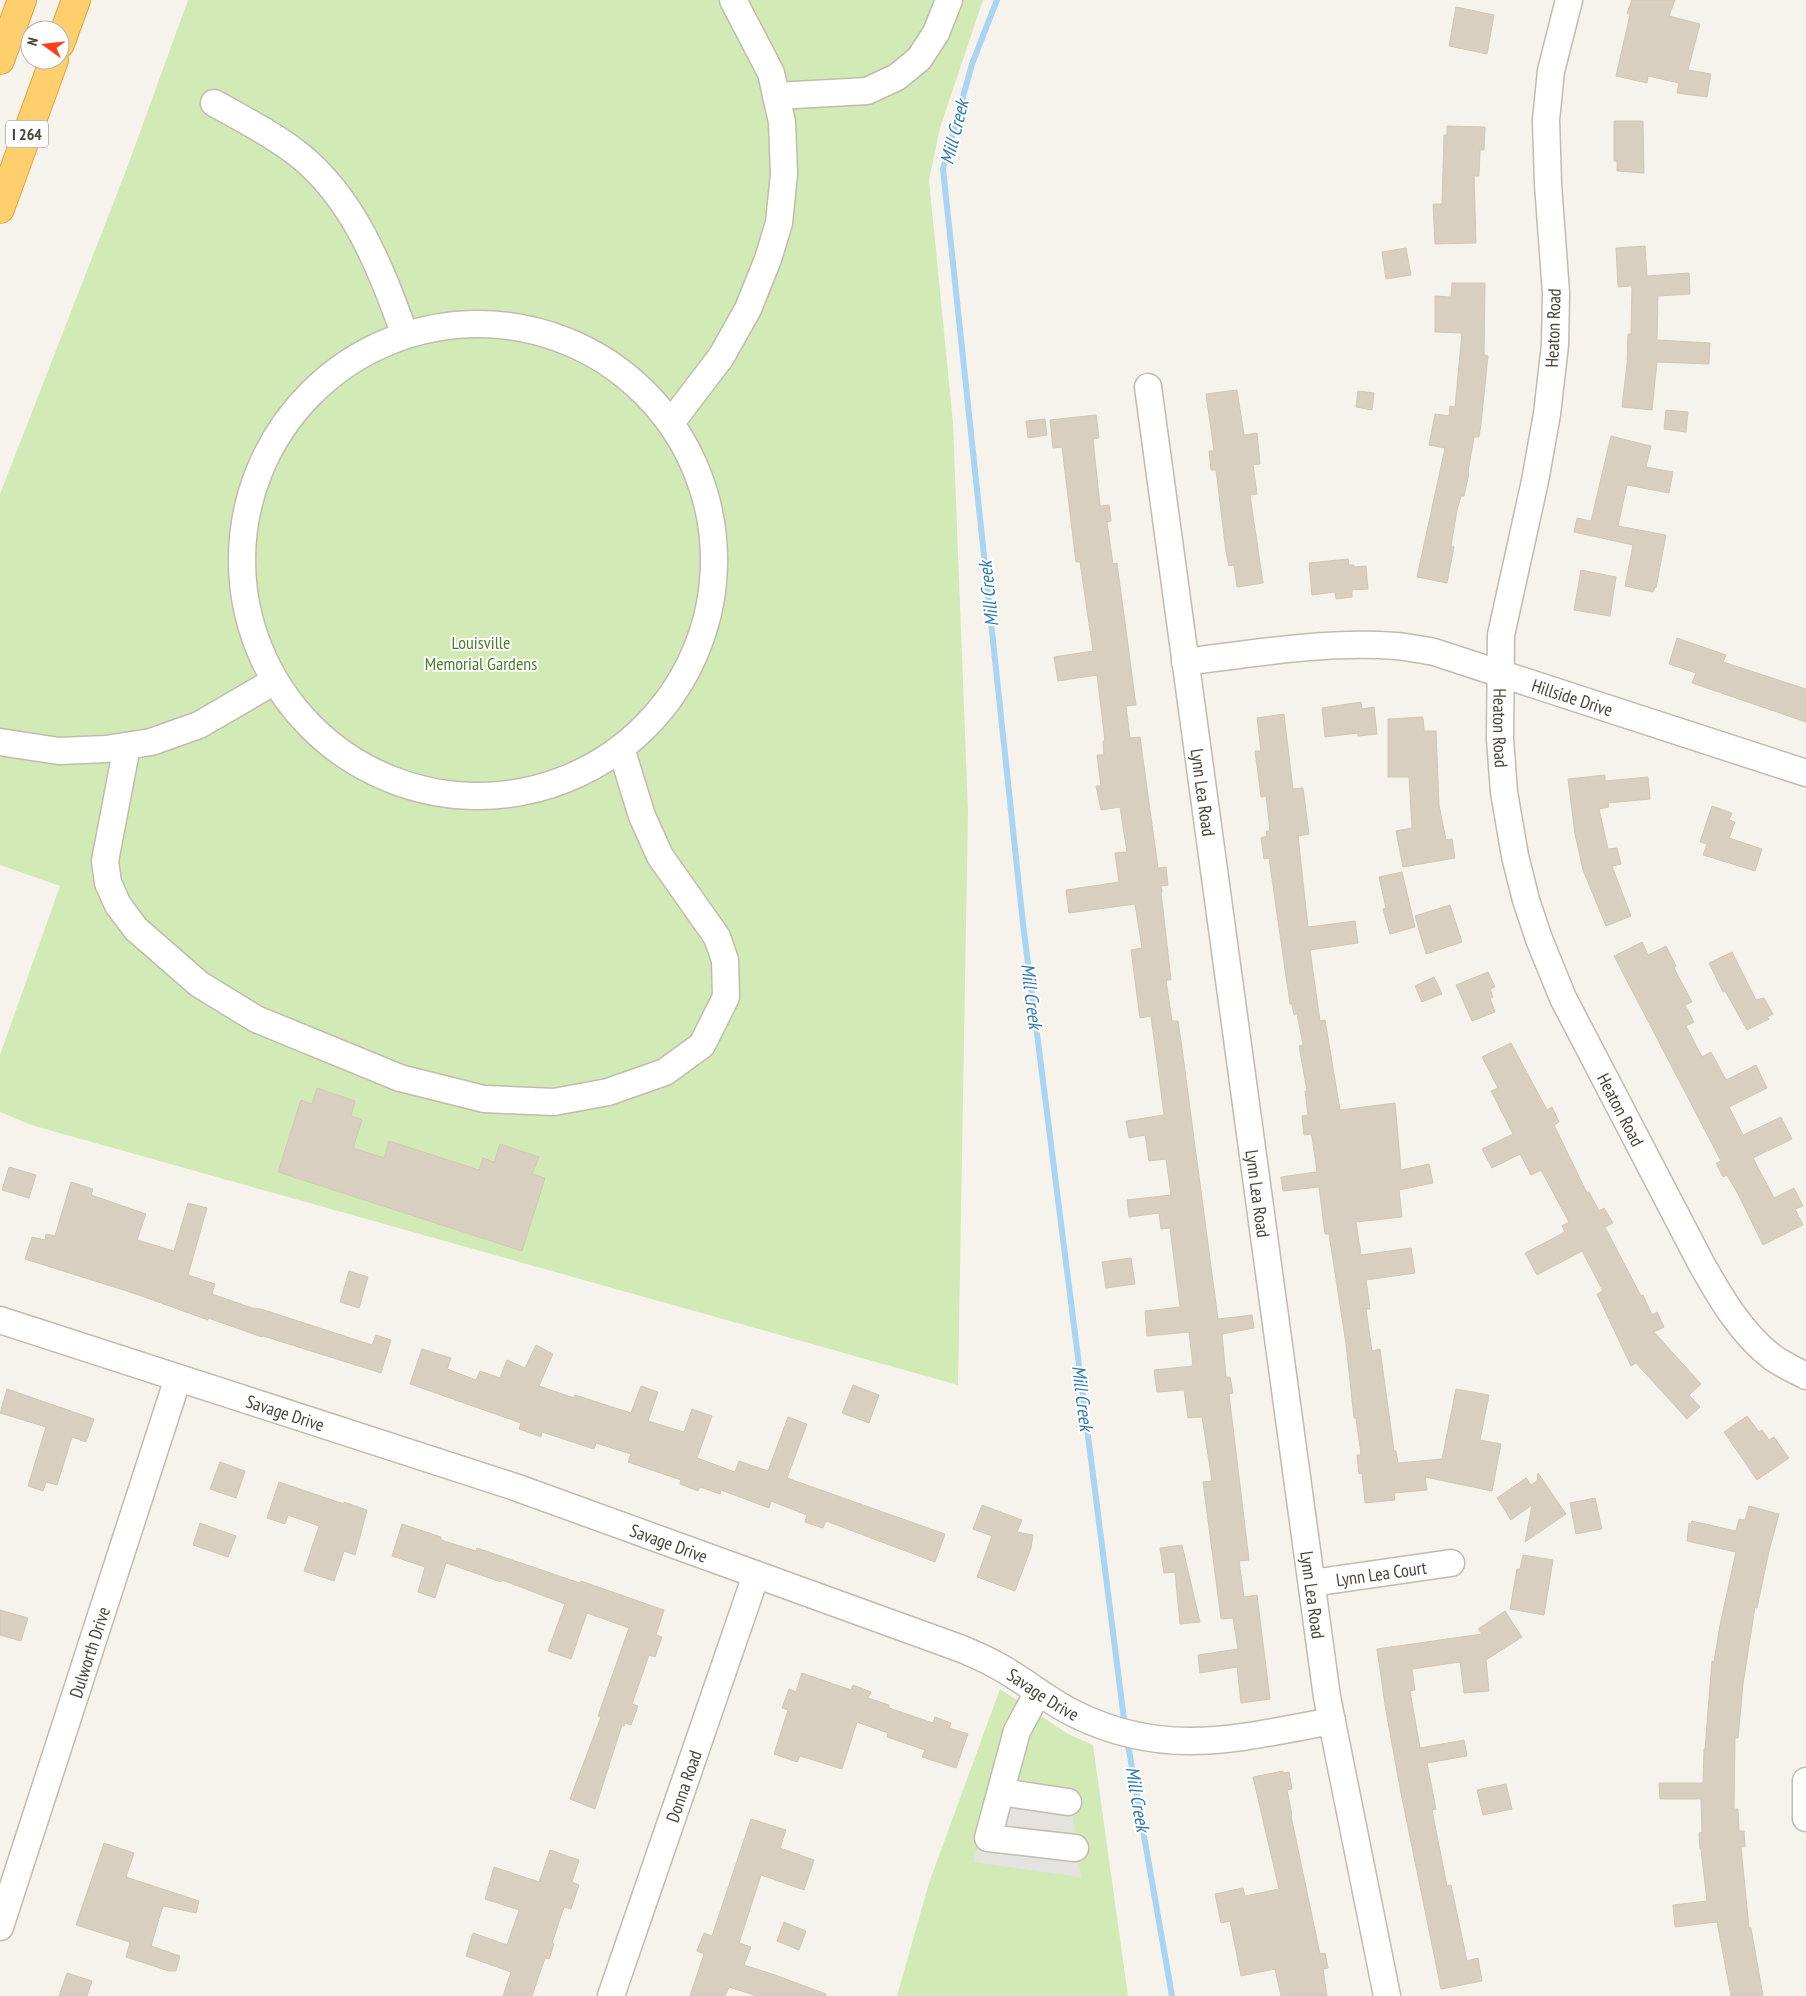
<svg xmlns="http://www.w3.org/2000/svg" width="1806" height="1996" viewBox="0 0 1806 1996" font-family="'PT Sans Narrow',sans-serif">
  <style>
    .green { fill: #d2eab5 }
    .parking { fill: #e5e3e0 }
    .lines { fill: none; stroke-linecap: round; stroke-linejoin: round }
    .stream { stroke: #a9d4f2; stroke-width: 6 }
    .building { fill: #d8cfc1; stroke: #d3c7b4 }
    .minor-casing { stroke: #c2bbae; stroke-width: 29 }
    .highway-casing { stroke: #e0a43c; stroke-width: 30 }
    .minor { stroke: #fff; stroke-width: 26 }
    .highway { stroke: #ffcf6e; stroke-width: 28 }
    .labels { text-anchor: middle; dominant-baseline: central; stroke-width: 4; stroke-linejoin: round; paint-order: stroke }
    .shield { fill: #fff; stroke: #817c74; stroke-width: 1 }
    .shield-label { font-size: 16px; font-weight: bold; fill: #4b4439 }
    .street-label { font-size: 18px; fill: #4b4439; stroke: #fff }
    .park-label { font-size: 18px; fill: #4a7f2a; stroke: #fff }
    .water-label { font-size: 19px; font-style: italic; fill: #2e7ab2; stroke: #fff }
  </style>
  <rect width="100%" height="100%" fill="#f6f3ec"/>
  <path class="green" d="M 188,0 L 983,0 L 940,128 L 929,180 L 953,423 L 968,811 L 958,1385 L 31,1125 L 0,1112 L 0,1055 L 60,886 L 0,865 L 0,494 L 127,168 Z
    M 1000,1689 L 1068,1734 L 1093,1745 L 1128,1996 L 897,1996 L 929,1883 Z"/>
  <path class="parking" d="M 1001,1775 L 1070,1794 L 1081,1877 L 973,1862 Z"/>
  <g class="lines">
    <path class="stream" d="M 997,0 L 972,64 L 943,169 L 1023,924 L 1125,1727
      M 1127,1739 L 1172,1996"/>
  </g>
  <path class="building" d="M 1632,0 L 1675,0 L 1669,16 L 1700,24 L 1688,70 L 1711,74 L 1707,97 L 1677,93 L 1679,83 L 1648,76 L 1647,83 L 1616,76 L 1630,15 L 1627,13 Z
    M 1456,7 L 1494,15 L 1487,54 L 1449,46 Z
    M 1614,121 L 1643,121 L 1644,173 L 1617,171 L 1617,161 L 1614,161 Z
    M 1447,126 L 1485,127 L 1484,150 L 1480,150 L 1479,176 L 1474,176 L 1476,243 L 1435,244 L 1433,204 L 1442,204 L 1444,135 L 1447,135 Z
    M 1645,246 L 1647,276 L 1689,273 L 1690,294 L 1658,296 L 1657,340 L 1710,343 L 1709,364 L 1657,362 L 1652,410 L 1622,407 L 1627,364 L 1628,334 L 1631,334 L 1632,286 L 1618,287 L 1616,248 Z
    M 1406,248 L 1411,275 L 1386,279 L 1382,252 Z
    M 1452,283 L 1485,283 L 1484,355 L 1488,356 L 1481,424 L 1479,437 L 1474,437 L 1468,472 L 1469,473 L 1464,496 L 1461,496 L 1457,510 L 1451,546 L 1454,547 L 1447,583 L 1417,577 L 1445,448 L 1429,445 L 1435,414 L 1449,416 L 1450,406 L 1455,407 L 1462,333 L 1435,332 L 1435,296 L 1451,297 Z
    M 1237,390 L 1244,435 L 1257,433 L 1260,464 L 1253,465 L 1257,494 L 1250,495 L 1263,583 L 1237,587 L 1234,565 L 1229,566 L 1226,552 L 1216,470 L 1211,470 L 1209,451 L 1214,451 L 1206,394 Z
    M 1358,391 L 1374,393 L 1372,410 L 1356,407 Z
    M 1666,410 L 1688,412 L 1686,432 L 1664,429 Z
    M 1096,415 L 1099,438 L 1093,439 L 1100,506 L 1109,505 L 1111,521 L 1107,522 L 1113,564 L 1117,563 L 1136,705 L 1126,706 L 1130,738 L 1140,737 L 1158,868 L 1166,867 L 1168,885 L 1161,886 L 1162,892 L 1161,892 L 1171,980 L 1166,980 L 1172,1021 L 1178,1021 L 1181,1041 L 1218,1319 L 1252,1315 L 1254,1328 L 1222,1334 L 1226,1377 L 1230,1377 L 1233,1393 L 1229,1394 L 1249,1560 L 1239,1561 L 1244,1597 L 1257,1595 L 1270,1699 L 1241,1703 L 1237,1667 L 1200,1673 L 1198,1655 L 1238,1649 L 1233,1618 L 1221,1619 L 1203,1482 L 1212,1481 L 1202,1417 L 1188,1418 L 1184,1390 L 1157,1392 L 1154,1370 L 1193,1366 L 1189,1332 L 1147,1336 L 1145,1311 L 1180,1307 L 1170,1228 L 1161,1229 L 1159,1213 L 1129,1217 L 1127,1200 L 1171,1195 L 1166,1159 L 1149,1161 L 1145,1135 L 1129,1138 L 1126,1121 L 1164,1115 L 1151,1016 L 1140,1018 L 1131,950 L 1142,948 L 1135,904 L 1069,913 L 1066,890 L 1119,882 L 1115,853 L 1127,852 L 1120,807 L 1101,810 L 1096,786 L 1101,786 L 1097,755 L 1104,755 L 1103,741 L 1105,741 L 1097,675 L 1058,681 L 1054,657 L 1093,651 L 1080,562 L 1076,562 L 1062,447 L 1053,448 L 1050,420 Z
    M 1045,419 L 1047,435 L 1028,438 L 1026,421 Z
    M 1611,436 L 1651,446 L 1646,467 L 1673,472 L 1669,493 L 1627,485 L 1618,526 L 1666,535 L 1656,588 L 1655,587 L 1653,592 L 1625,586 L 1633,545 L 1574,532 L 1577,518 L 1591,521 Z
    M 1348,559 L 1349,565 L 1354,565 L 1354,567 L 1366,566 L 1368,589 L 1352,590 L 1352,597 L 1336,599 L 1335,592 L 1312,595 L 1309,563 Z
    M 1581,570 L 1616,577 L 1610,616 L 1574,610 Z
    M 1677,638 L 1726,655 L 1723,662 L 1806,689 L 1806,722 L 1692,683 L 1696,673 L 1669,664 Z
    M 1361,702 L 1362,709 L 1374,707 L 1377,734 L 1358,736 L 1358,733 L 1325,737 L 1322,708 Z
    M 1284,714 L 1293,789 L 1303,788 L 1309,834 L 1298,836 L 1308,927 L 1355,921 L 1358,943 L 1310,950 L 1320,1021 L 1325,1020 L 1340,1110 L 1395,1103 L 1401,1170 L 1429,1164 L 1433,1183 L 1399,1190 L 1402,1217 L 1356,1222 L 1361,1255 L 1411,1248 L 1415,1273 L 1366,1280 L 1370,1309 L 1366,1309 L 1372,1351 L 1380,1349 L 1394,1451 L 1396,1451 L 1398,1463 L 1442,1459 L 1456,1389 L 1489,1395 L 1480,1440 L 1501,1444 L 1492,1491 L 1425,1477 L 1427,1490 L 1394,1493 L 1395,1500 L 1365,1503 L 1362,1473 L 1359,1474 L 1357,1455 L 1361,1455 L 1356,1418 L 1354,1418 L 1346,1344 L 1329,1234 L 1325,1234 L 1319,1187 L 1283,1191 L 1281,1177 L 1317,1172 L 1312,1137 L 1311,1134 L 1304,1135 L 1302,1116 L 1308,1115 L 1305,1091 L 1307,1091 L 1299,1046 L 1303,1045 L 1297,1014 L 1294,1015 L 1292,1004 L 1290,1004 L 1269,858 L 1264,859 L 1261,838 L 1267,836 L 1266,831 L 1270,831 L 1266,796 L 1261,797 L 1255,751 L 1261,751 L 1257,718 Z
    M 1423,717 L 1424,731 L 1436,731 L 1439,805 L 1446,840 L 1452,839 L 1455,858 L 1403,867 L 1396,831 L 1412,828 L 1409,777 L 1388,777 L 1388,719 Z
    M 1605,775 L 1605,781 L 1648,777 L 1650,799 L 1608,803 L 1609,807 L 1599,809 L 1608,849 L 1617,848 L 1621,864 L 1612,866 L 1631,916 L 1606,926 L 1583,870 L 1575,834 L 1568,779 Z
    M 1712,806 L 1732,813 L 1729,820 L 1735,822 L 1729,838 L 1762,849 L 1755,871 L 1703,855 L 1707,844 L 1700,842 Z
    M 1402,872 L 1415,927 L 1390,934 L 1383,909 L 1386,908 L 1379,877 Z
    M 1450,905 L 1462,942 L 1426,954 L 1415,916 Z
    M 1642,942 L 1648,955 L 1666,946 L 1676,966 L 1674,968 L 1692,1002 L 1685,1005 L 1694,1022 L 1686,1026 L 1702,1057 L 1711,1052 L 1726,1080 L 1756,1065 L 1767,1088 L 1729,1107 L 1743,1135 L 1781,1117 L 1792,1139 L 1753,1158 L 1774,1198 L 1794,1188 L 1803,1206 L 1795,1209 L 1803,1225 L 1763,1245 L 1738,1194 L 1727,1175 L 1723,1177 L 1716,1163 L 1721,1161 L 1614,956 Z
    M 1732,952 L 1756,1000 L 1764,998 L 1773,1014 L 1767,1017 L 1769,1019 L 1747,1030 L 1725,991 L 1723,992 L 1709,963 Z
    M 1488,972 L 1495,987 L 1490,989 L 1493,997 L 1490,998 L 1495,1012 L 1472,1021 L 1456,985 Z
    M 1434,977 L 1442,994 L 1422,1002 L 1415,986 Z
    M 1511,1043 L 1547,1110 L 1552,1107 L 1559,1122 L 1554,1125 L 1587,1193 L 1589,1192 L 1599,1211 L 1604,1208 L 1613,1223 L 1605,1227 L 1641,1296 L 1643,1295 L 1652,1315 L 1657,1312 L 1664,1327 L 1654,1332 L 1701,1384 L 1689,1395 L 1700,1407 L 1687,1419 L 1636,1363 L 1631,1366 L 1597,1294 L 1603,1291 L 1582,1251 L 1537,1275 L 1525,1253 L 1565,1232 L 1562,1226 L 1569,1222 L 1541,1170 L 1531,1175 L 1520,1154 L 1492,1168 L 1482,1149 L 1513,1134 L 1491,1091 L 1498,1088 L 1482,1057 Z
    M 317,1088 L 355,1101 L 351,1116 L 362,1120 L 353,1148 L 384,1158 L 389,1141 L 479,1170 L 483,1158 L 494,1162 L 500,1144 L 539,1157 L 532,1174 L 545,1178 L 522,1251 L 278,1172 L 301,1100 L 312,1104 Z
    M 9,1167 L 36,1175 L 29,1198 L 2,1190 Z
    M 71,1182 L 93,1189 L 91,1195 L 146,1214 L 137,1240 L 174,1251 L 188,1203 L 207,1208 L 188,1275 L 215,1284 L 212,1294 L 252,1308 L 261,1309 L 372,1345 L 376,1335 L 391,1340 L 381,1373 L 263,1336 L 262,1337 L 208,1318 L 208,1320 L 136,1294 L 25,1259 L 32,1237 L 45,1240 L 46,1234 L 55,1236 Z
    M 1131,1258 L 1135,1284 L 1106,1288 L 1102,1262 Z
    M 349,1271 L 368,1277 L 359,1308 L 340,1302 Z
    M 536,1345 L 553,1354 L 539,1386 L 574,1398 L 575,1395 L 631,1413 L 641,1386 L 658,1392 L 648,1421 L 684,1432 L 692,1409 L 712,1416 L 697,1458 L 735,1472 L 739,1461 L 768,1471 L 788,1417 L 807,1424 L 787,1478 L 945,1534 L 935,1562 L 826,1521 L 823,1528 L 805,1522 L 807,1515 L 771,1501 L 769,1508 L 721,1490 L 720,1494 L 700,1487 L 698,1491 L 680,1484 L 681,1480 L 628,1462 L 631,1454 L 596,1443 L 594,1449 L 542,1432 L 541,1437 L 519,1429 L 521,1423 L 410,1384 L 422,1349 L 451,1358 L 447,1369 L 476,1380 L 480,1371 L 500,1378 L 507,1360 L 525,1368 Z
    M 853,1385 L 879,1395 L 869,1423 L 842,1413 Z
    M 7,1389 L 94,1419 L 86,1442 L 72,1437 L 57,1485 L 46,1482 L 43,1491 L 28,1486 L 46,1427 L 0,1413 Z
    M 1747,1416 L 1759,1432 L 1762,1430 L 1769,1440 L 1774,1437 L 1789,1458 L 1757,1480 L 1724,1432 Z
    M 220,1462 L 245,1471 L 236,1498 L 210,1489 Z
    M 1538,1473 L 1566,1514 L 1525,1542 L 1532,1505 L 1511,1520 L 1497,1498 L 1526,1478 L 1531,1485 L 1537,1481 Z
    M 279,1482 L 344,1504 L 344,1502 L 367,1510 L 355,1555 L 344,1551 L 334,1581 L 304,1571 L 319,1526 L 288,1515 L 285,1524 L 267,1518 Z
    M 1595,1498 L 1602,1529 L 1576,1534 L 1570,1503 Z
    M 982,1505 L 1022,1520 L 1017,1532 L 1033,1535 L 1031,1548 L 1015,1591 L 977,1577 L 992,1536 L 973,1529 Z
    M 1749,1506 L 1779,1514 L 1769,1551 L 1757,1608 L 1755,1607 L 1743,1684 L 1738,1738 L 1735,1738 L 1734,1809 L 1738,1809 L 1739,1831 L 1744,1831 L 1745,1847 L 1741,1847 L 1749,1928 L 1751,1928 L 1763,1996 L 1731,1996 L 1717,1922 L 1675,1927 L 1673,1905 L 1707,1901 L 1701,1849 L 1700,1849 L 1699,1833 L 1702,1832 L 1701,1799 L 1660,1799 L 1659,1783 L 1703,1783 L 1704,1749 L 1705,1749 L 1712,1661 L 1714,1662 L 1720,1625 L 1736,1552 L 1687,1541 L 1689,1523 L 1691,1524 L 1692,1521 L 1736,1531 L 1739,1519 L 1745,1520 Z
    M 200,1523 L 236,1536 L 228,1557 L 193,1545 Z
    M 402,1524 L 441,1537 L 441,1540 L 476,1551 L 477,1548 L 580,1583 L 581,1581 L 664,1610 L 656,1635 L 662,1637 L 655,1657 L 649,1655 L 632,1704 L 638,1706 L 631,1725 L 625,1723 L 624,1726 L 622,1725 L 595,1809 L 570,1799 L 601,1717 L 598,1716 L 629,1628 L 587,1613 L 571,1659 L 548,1651 L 565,1604 L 502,1580 L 501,1582 L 446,1563 L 435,1598 L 418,1592 L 425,1567 L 392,1556 Z
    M 1182,1545 L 1200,1622 L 1180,1624 L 1175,1572 L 1164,1573 L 1160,1548 Z
    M 1523,1555 L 1553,1560 L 1544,1615 L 1510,1609 L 1517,1569 L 1520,1569 Z
    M 0,1610 L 28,1618 L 21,1641 L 0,1635 Z
    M 1505,1611 L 1522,1637 L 1486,1660 L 1489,1691 L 1464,1693 L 1460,1662 L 1412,1669 L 1415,1690 L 1410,1691 L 1420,1748 L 1464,1740 L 1467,1756 L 1427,1763 L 1436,1809 L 1432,1810 L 1447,1886 L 1451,1885 L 1467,1961 L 1478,1958 L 1482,1981 L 1441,1989 L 1401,1793 L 1386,1711 L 1377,1649 L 1482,1634 L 1478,1629 Z
    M 802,1673 L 851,1690 L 853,1685 L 871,1692 L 868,1698 L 889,1705 L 889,1708 L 933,1723 L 935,1717 L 951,1723 L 949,1728 L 968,1734 L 956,1768 L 922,1757 L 925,1750 L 887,1737 L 888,1733 L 857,1722 L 842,1769 L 800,1756 L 797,1762 L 774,1754 L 788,1710 L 782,1708 L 789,1689 L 796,1692 Z
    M 1283,1771 L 1283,1773 L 1289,1772 L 1292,1789 L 1287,1790 L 1292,1815 L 1291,1816 L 1320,1954 L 1325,1953 L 1328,1968 L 1323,1969 L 1327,1996 L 1281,1996 L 1275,1969 L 1241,1976 L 1230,1921 L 1221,1923 L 1215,1894 L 1243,1888 L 1245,1896 L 1279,1889 L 1253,1777 Z
    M 1506,1784 L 1512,1809 L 1483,1815 L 1477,1790 Z
    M 751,1819 L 786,1830 L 780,1848 L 814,1860 L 804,1890 L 761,1875 L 739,1943 L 751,1947 L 744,1965 L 775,1975 L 826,1994 L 826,1996 L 757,1996 L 729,1987 L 725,1996 L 690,1996 L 704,1954 L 697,1951 L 704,1933 L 712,1936 Z
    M 104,1843 L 134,1853 L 126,1877 L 199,1901 L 196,1913 L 164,1906 L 162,1909 L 151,1946 L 180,1956 L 176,1971 L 169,1971 L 126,1957 L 130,1942 L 76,1925 Z
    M 550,1850 L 579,1860 L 572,1882 L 579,1885 L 571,1909 L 564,1907 L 552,1943 L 554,1944 L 549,1959 L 545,1958 L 532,1996 L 503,1996 L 511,1972 L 466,1956 L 473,1933 L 507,1945 L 519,1910 L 485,1899 L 494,1867 L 539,1882 Z
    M 784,1922 L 806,1931 L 799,1950 L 777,1941 Z
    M 67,1973 L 92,1981 L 87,1996 L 59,1996 Z"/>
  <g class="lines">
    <defs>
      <g id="minor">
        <path id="s1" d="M 1569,0 L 1551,71 L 1546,120 L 1548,184 L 1556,293 L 1555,345 L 1547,414 L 1535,481 L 1501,635 L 1500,739 L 1504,792 L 1515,856 L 1526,900 L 1539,939 L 1563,998 L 1701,1263 C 1720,1297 1741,1333 1772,1357 C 1783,1365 1795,1370 1806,1376"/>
        <path d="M 776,96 L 867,91 L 897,77 L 919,59 L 936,33 L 949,0"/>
        <path d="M 214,103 C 243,119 272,134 298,154 C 355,199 381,270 405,335"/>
        <circle cx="478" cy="560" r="236"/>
        <path id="s2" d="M 1148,387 L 1327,1697 L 1387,1996"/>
        <path d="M 673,420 L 721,357 L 748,309 L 768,259 L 779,223 L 784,174 L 782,122 L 771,73 L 733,0"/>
        <path id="s3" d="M 1185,662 C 1255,653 1326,641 1396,646 C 1409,647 1422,650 1434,652 L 1806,773"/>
        <path d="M 0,742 L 59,751 L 106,749 L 151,742 L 199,725 L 273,682"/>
        <path d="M 127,746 L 105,861 L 108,883 L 118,905 L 136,929 L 199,984 L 256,1019 L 400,1078 L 484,1099 L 554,1102 L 608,1092 L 665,1072 L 702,1045 L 726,997 L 725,960 L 717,937 L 660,856 L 642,816 L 621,748"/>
        <path id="s4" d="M 0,1320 L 515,1487 L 962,1649 C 973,1654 984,1658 994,1664 C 1022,1678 1046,1700 1075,1714 C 1166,1759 1238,1738 1332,1721"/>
        <path id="s5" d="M 1312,1583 L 1451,1563"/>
        <path d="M 1038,1692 L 1017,1731 L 988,1838 L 1075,1848"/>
        <path d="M 1806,1781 L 1806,1818"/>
        <path d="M 1001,1792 L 1068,1802"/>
        <path id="s6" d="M 0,1927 L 178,1378"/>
        <path id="s7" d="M 611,1996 L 756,1575"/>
      </g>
      <path id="highway" d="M 60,44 L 76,0
        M 0,60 L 22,0
        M 0,209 L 54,60"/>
    </defs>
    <use href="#minor" class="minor-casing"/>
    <use href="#highway" class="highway-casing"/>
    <use href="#minor" class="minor"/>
    <use href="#highway" class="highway"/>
  </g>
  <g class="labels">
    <rect class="shield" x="6" y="120.5" width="42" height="27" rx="4"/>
    <g class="shield-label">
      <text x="27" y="134">I 264</text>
    </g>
    <g class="street-label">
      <text transform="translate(1553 328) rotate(-88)">Heaton Road</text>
      <text stroke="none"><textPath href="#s3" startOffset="396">Hillside Drive</textPath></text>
      <text stroke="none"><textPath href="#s1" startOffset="736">Heaton Road</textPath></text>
      <text stroke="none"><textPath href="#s2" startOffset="409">Lynn Lea Road</textPath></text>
      <text stroke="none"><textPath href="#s1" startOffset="1141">Heaton Road</textPath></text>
      <text stroke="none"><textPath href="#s2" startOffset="814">Lynn Lea Road</textPath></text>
      <text stroke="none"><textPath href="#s4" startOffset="300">Savage Drive</textPath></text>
      <text stroke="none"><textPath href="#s4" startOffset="705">Savage Drive</textPath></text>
      <text stroke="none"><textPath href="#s5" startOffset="70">Lynn Lea Court</textPath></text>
      <text stroke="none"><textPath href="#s2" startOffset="1219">Lynn Lea Road</textPath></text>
      <text stroke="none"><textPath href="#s6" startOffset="289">Dulworth Drive</textPath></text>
      <text stroke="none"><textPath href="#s4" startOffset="1110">Savage Drive</textPath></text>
      <text stroke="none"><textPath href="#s7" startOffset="222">Donna Road</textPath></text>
    </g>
    <g class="park-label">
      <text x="481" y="642">Louisville<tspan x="481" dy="21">Memorial Gardens</tspan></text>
    </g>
    <g class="water-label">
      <text transform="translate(954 132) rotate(-76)">Mill Creek</text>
      <text transform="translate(988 594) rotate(-96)">Mill Creek</text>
      <text transform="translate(1032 996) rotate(83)">Mill Creek</text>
      <text transform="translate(1083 1398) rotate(83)">Mill Creek</text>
      <text transform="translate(1138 1799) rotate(80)">Mill Creek</text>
    </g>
  </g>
  <g transform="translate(45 45) rotate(285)"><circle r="24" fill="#ffffff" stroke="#b7b4b0"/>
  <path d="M0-4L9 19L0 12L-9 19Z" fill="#fc3f1d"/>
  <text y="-8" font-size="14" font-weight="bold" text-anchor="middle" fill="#4b4439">N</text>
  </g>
</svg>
